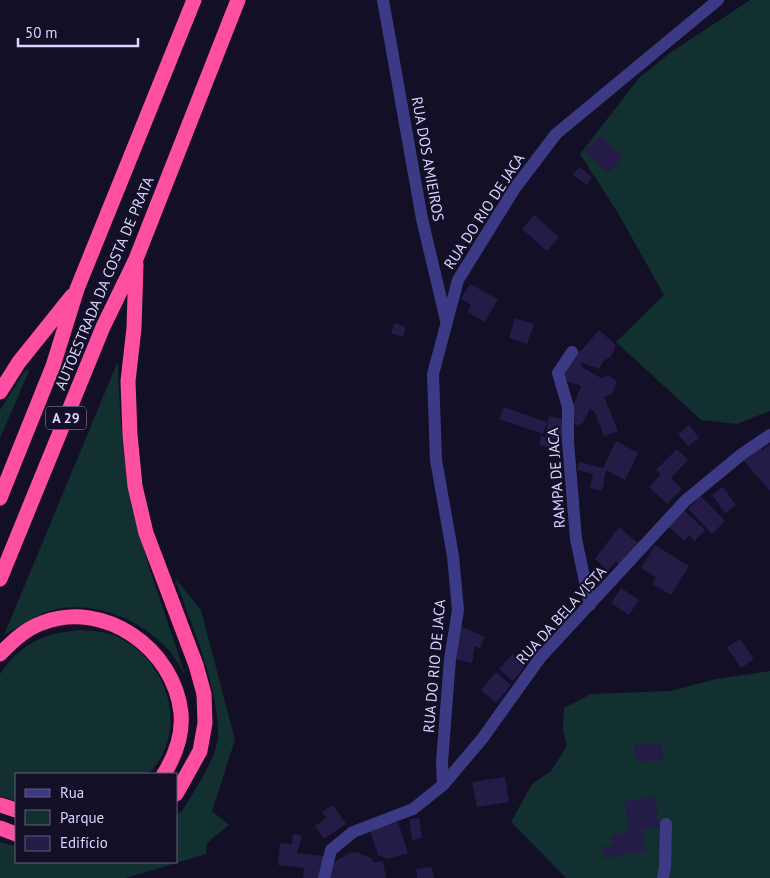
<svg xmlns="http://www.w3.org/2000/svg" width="770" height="878" viewBox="0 0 770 878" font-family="'PT Sans',sans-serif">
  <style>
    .green { fill: #12302f }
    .building { fill: #241b47 }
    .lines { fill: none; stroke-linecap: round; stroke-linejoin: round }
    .minor { stroke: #3d3a85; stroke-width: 12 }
    .highway { stroke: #ff4fa3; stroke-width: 15 }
    .labels { text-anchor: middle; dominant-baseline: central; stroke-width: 4; stroke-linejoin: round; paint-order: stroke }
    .shield { fill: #130f26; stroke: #9e99be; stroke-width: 1 }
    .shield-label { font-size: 14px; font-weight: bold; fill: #d9d4ff }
    .street-label { font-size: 15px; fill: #d9d4ff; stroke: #130f26 }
  </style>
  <rect width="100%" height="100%" fill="#130f26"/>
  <path class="green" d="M 750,0 L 770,0 L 770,411 L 737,424 L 701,420 L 616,342 L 664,295 L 618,213 L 580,154 L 639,78 L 670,53 Z
    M 118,361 C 119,404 122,447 129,489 C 141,553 166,613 185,675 C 179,665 173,654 165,646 C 136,617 86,597 44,613 C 30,619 17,628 4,635 Z
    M 30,369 L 0,438 L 0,410 L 25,371 Z
    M 175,578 L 201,610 L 235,740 L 212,811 L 229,825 L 207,843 L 206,854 L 126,878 L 0,878 L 0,842 L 16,846 L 16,862 L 176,862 L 176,815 L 182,811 C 193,793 217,758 218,736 C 219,686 191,625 175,578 Z
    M 83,630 C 95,631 109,632 120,638 C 170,664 189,731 149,774 L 16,774 L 16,801 L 0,796 L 0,674 C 21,643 46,632 83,630 Z
    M 770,671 L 770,878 L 566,878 L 511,822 L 532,784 L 551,771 L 567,746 L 563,730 L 564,708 L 591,694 L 670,691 L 716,679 Z"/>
  <path class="building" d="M 601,135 L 623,157 L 608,173 L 585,151 Z
    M 579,167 L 592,177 L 587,185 L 573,175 Z
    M 534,215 L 559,237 L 547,251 L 522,229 Z
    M 470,284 L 498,299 L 485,322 L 467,312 L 471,305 L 461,299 Z
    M 515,318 L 534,324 L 527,344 L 509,338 Z
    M 395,323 L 406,327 L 403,337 L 391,333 Z
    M 599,330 L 616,345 L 611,357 L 603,361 L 599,369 L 580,362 L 582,367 L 601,378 L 608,375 L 617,382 L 612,394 L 604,397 L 618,431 L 604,437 L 595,412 L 590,408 L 583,423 L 576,426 L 570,413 L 581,386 L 565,380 L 564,376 L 573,354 L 582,350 Z
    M 504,407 L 547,422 L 543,434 L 499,419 Z
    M 549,416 L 567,420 L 563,441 L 545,437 Z
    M 689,425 L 699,438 L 688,446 L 678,434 Z
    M 541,436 L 552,440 L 549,448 L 539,445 Z
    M 616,441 L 638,453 L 625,480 L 606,470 L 602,491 L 590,488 L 593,474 L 577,470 L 579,462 L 603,468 Z
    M 770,444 L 770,491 L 742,459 L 758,445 L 763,450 Z
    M 677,449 L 688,460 L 671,478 L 682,489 L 667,504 L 649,487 L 661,474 L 656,470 Z
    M 723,487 L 736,505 L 725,513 L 712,495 Z
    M 701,496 L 725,521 L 712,534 L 688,509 Z
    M 684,510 L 705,530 L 695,541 L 689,535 L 684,541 L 668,526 Z
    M 619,527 L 638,543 L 619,565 L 616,562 L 608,571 L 595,559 Z
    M 655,545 L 689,566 L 671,595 L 652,584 L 656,577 L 641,568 Z
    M 621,588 L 639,600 L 629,615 L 611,603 Z
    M 460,626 L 485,637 L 480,648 L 475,646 L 472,663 L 455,659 Z
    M 740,639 L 754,659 L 741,668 L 727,647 Z
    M 512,654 L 526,665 L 513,681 L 499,669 Z
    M 496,672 L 511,685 L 496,703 L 481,690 Z
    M 662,743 L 663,760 L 636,762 L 634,745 Z
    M 505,777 L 509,802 L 477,807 L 472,782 Z
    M 654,796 L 660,826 L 642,830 L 646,850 L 605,859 L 602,847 L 613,845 L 611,836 L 630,832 L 624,802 Z
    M 333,805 L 346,824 L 324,839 L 315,826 L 326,818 L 322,812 Z
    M 419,818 L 422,838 L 412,840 L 409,819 Z
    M 398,822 L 408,853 L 388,859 L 378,855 L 370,831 Z
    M 293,834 L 302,835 L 297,853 L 324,856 L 320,878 L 303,878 L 304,868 L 278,865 L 280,843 L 292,844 Z
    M 356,852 L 371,858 L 374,862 L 383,861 L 386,878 L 328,878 L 333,863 L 349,853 Z
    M 432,867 L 434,878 L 417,878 L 416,869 Z"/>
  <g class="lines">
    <path class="minor" d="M 383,0 L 422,219 L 446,320
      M 572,352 L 558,373 L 568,407 L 568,442 L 576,539 L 590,605
      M 443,785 L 442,762 L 450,659 L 458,610 L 453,556 L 436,460 L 433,374 L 458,280 L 515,188 L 556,134 L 718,0
      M 324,878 L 331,850 L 353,832 L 413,809 L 443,785 L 482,739 L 540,658 L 685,501 L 742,454 L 770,435
      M 663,878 L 665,867 L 666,824"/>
    <path class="highway" d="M 136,264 L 134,328 L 128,381 L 130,435 L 135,486 L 146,533 L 196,665 L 204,694 L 205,723 L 200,751 L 176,794
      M 0,392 L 19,362 L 72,296
      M 0,498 L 53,366 L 77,289 L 194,0
      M 0,579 L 103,327 L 136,259 L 238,0
      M 0,654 C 12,642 25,629 42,623 C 105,599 174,649 181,713 C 183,735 175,756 164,774
      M 0,805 L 16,810
      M 0,828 L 16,834"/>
  </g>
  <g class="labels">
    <rect class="shield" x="46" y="406.5" width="40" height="23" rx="4"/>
    <g class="shield-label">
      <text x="66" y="418">A 29</text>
    </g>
    <g class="street-label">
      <text transform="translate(428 159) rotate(80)">RUA DOS AMIEIROS</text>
      <text transform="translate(484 211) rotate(-57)">RUA DO RIO DE JACA</text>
      <text transform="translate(104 283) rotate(-67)">AUTOESTRADA DA COSTA DE PRATA</text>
      <text transform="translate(556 478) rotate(-94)">RAMPA DE JACA</text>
      <text transform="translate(561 615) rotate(-48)">RUA DA BELA VISTA</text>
      <text transform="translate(434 666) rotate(-85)">RUA DO RIO DE JACA</text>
    </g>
  </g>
  <rect x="15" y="773" width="162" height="90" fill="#130f26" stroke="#625e7d"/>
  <rect x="25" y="789" width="25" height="8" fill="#3d3a85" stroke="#625e7d"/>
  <text x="60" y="798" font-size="15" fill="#d9d4ff">Rua</text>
  <rect x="25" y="810" width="25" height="15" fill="#12302f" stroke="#625e7d"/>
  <text x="60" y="823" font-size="15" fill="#d9d4ff">Parque</text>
  <rect x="25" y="836" width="25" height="15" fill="#241b47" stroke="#625e7d"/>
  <text x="60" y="848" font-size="15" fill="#d9d4ff">Edifício</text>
  <path d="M18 38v8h120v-8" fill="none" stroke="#d9d4ff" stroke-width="2.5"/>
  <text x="25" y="38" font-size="15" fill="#d9d4ff" stroke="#130f26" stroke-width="4" paint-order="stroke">50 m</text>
</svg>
